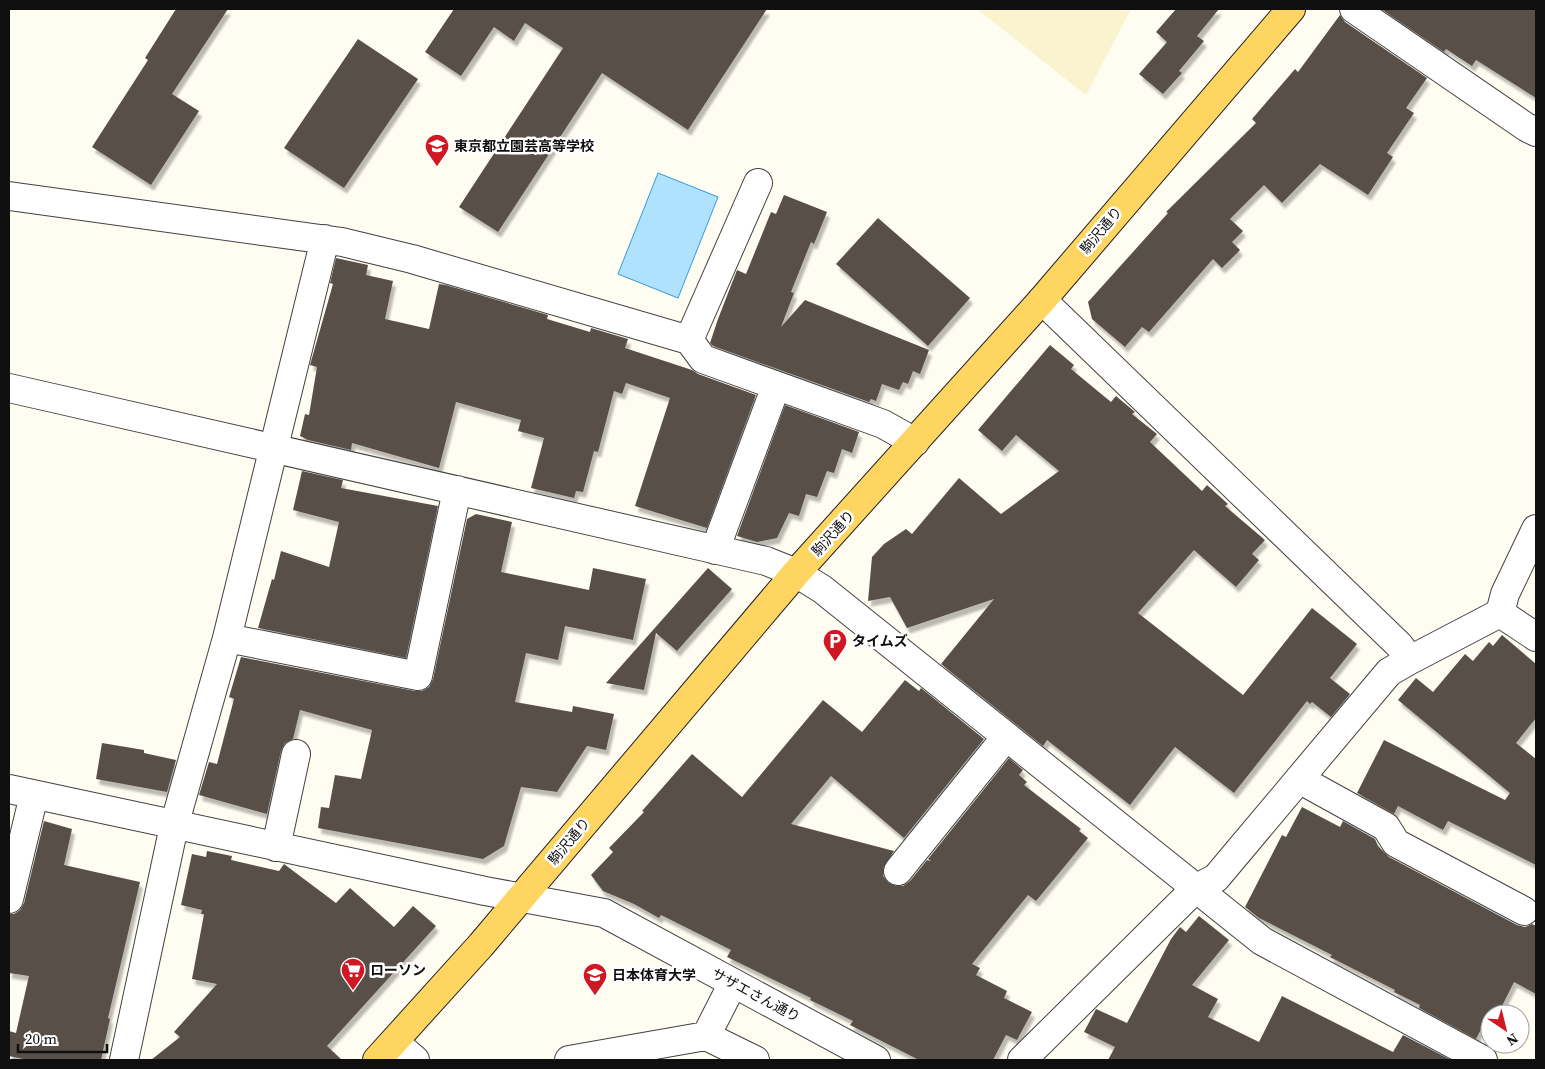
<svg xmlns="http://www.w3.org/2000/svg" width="1545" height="1069" viewBox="0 0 1545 1069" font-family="'Source Serif 4','Noto Sans JP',serif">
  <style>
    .farmland { fill: #f9f4ce }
    .water { fill: #b0e2fd; stroke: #2f9bdc }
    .building { fill: #59504a; filter: url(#shadow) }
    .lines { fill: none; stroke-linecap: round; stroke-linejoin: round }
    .minor-casing { stroke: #424242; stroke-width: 30 }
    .major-casing { stroke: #202020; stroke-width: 30 }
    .minor { stroke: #fff; stroke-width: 28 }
    .major { stroke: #ffd562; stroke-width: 28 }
    .labels { text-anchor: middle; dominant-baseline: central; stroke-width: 5; stroke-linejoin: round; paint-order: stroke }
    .poi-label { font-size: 14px; font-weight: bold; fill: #0f0f0f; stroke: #fff; text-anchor: start }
    .street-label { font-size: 14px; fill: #0f0f0f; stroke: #fff }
  </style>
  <defs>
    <filter id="shadow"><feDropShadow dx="3" dy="5.5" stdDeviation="1" flood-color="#0004"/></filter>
  </defs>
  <rect width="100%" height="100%" fill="#fffcf2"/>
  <path class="farmland" d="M 977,9 L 1131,9 L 1086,95 Z"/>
  <path class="water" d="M 658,173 L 718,197 L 678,298 L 618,274 Z"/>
  <path class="building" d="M 176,9 L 228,9 L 172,94 L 199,111 L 151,185 L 92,147 L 148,60 L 145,58 Z
    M 454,9 L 767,9 L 688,130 L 602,73 L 498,232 L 459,207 L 563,48 L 525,23 L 514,41 L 494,27 L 461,76 L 425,52 Z
    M 1176,9 L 1219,9 L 1197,36 L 1204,41 L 1179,71 L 1182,73 L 1163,94 L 1139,74 L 1167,42 L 1156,32 Z
    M 1381,9 L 1536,9 L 1536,98 L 1476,60 L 1472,66 L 1446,49 L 1444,52 Z
    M 1340,15 L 1345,22 L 1427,78 L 1406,108 L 1414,113 L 1387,153 L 1393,157 L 1368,195 L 1320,164 L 1282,203 L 1264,185 L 1230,219 L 1243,231 L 1232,242 L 1240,250 L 1222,268 L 1213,259 L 1149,332 L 1142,327 L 1125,347 L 1092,319 L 1088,302 L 1168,213 L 1166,212 L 1256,123 L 1252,119 L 1295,69 L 1298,72 Z
    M 358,39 L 418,79 L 344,188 L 284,148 Z
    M 784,195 L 827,212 L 814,244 L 811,242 L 791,292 L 794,293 L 781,327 L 805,300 L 929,350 L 920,374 L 913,371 L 908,384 L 903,382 L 899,390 L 882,384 L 876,401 L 871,399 L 869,402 L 713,346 L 710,343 L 718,319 L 737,270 L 746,274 L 771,212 L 776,214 Z
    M 878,218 L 970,298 L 928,346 L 836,264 Z
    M 336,258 L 368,265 L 366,275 L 393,281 L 385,319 L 429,329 L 439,284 L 446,285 L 548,315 L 547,319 L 590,332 L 591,328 L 628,339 L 625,348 L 692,370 L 698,374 L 756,395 L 707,528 L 635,506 L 670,398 L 626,383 L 622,394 L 614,391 L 598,452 L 594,451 L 583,492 L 576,491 L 574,498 L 531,488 L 544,438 L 518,431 L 521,420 L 456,402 L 439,468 L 352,443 L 351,450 L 308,440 L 300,436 L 305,414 L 309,415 L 317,367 L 310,365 L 333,284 L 330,283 Z
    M 1050,345 L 1074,365 L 1071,369 L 1111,402 L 1116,396 L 1135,412 L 1132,414 L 1157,434 L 1150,442 L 1202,491 L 1207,485 L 1228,504 L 1225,506 L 1265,540 L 1252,554 L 1259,560 L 1236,587 L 1194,550 L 1138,613 L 1243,695 L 1312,608 L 1357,644 L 1330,678 L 1350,694 L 1331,717 L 1312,702 L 1310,704 L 1307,701 L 1234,793 L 1175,747 L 1130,805 L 1047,740 L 1043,746 L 941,664 L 994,599 L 907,628 L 890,597 L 868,601 L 872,557 L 884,544 L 906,529 L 912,534 L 959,478 L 1001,514 L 1059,471 L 1016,435 L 1002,451 L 978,430 Z
    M 785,405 L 859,432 L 852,453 L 842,449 L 834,473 L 827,471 L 817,497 L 806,494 L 799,516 L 789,513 L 777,538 L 757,542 L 737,536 Z
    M 302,471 L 343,480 L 341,488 L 438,506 L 406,658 L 258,628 L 272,579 L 274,580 L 281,551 L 329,567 L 339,522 L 293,510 Z
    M 476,514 L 512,522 L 501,572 L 589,590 L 593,568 L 646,579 L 633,640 L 565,626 L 558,660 L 526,653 L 515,702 L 572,712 L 573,706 L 614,714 L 606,750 L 587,746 L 557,792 L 521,787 L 504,846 L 483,859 L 318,828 L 321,807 L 329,808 L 335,775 L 361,779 L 372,730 L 300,710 L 293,739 L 285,743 L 281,751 L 267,814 L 199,795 L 209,762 L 217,764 L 234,699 L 229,697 L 241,657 L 415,691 L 422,691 L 429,687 L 433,679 L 467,519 Z
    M 708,568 L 732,589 L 677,651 L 656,633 L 644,690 L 606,683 Z
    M 1502,635 L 1536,664 L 1536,718 L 1516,743 L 1536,759 L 1536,865 L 1448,821 L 1443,830 L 1398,806 L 1394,814 L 1357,793 L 1384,740 L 1505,800 L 1510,793 L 1398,700 L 1416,678 L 1433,692 L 1465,654 L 1473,661 L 1489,642 L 1493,646 Z
    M 905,680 L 919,691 L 921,688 L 984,739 L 904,838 L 831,776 L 791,824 L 894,851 L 883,868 L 883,876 L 889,883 L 896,886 L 903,886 L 910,881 L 927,860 L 931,861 L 928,859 L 1009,758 L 1023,770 L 1019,775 L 1027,782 L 1024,785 L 1081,829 L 1079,831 L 1088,838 L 1036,901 L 1028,895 L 972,964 L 980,968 L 976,975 L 1007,991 L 1004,998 L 1032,1012 L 1017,1040 L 1006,1035 L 993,1060 L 919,1060 L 850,1025 L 853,1021 L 810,1000 L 811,998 L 727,957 L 731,950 L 661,915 L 659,918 L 634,904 L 603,891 L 591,875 L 613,852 L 609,848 L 644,812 L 642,811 L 692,754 L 742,797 L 823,700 L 862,732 Z
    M 102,743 L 144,750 L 144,753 L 176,760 L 167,792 L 96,779 Z
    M 1302,807 L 1340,827 L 1343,821 L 1375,839 L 1378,846 L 1389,857 L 1517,925 L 1525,927 L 1532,924 L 1536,926 L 1536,994 L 1514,982 L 1498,1014 L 1491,1010 L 1476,1039 L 1419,1008 L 1420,1005 L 1394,992 L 1395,990 L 1330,957 L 1332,955 L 1259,918 L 1245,907 L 1282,835 L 1286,837 Z
    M 44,821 L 72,829 L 64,865 L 140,882 L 108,1018 L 110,1019 L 101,1060 L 28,1060 L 9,1056 L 9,1031 L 16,1033 L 29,976 L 9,973 L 9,914 L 14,914 L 20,910 L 24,903 Z
    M 207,851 L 232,856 L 231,860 L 279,871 L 284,864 L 336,903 L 350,888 L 394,927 L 413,906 L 436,926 L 327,1046 L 342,1060 L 151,1060 L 180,1037 L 174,1032 L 217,984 L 192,979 L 204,914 L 201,914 L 202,910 L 181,905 L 192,854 L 206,857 Z
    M 1199,916 L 1229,940 L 1192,985 L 1218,999 L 1208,1017 L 1259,1042 L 1282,996 L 1393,1052 L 1403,1035 L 1451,1060 L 1108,1060 L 1115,1047 L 1084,1032 L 1096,1009 L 1127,1023 L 1171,939 L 1180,927 L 1186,932 Z"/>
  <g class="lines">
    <defs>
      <path id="minor" d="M 1354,9 L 1526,127 L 1536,132
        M 9,196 L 342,242 L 412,259 L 689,340 L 703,359 L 883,424 L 915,442
        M 1042,300 L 1399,645 L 1410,660 L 1500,613 L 1536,637
        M 689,340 L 758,183
        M 9,388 L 766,561 L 796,573 L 822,589 L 1262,941 L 1483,1060
        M 715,550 L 776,386
        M 1500,613 L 1505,594 L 1536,529
        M 227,638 L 418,676 L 457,490
        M 1299,779 L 1386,827 L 1396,843 L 1524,911
        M 9,789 L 485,891 L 604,913 L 876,1060
        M 276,847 L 296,754
        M 898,871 L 1006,737
        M 9,899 L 34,795
        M 706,1036 L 755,1060
        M 394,1042 L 415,1060
        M 124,1060 L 174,826 L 227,638 L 325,239
        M 569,1060 L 706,1036 L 733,983
        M 1022,1060 L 1195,889 L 1216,878 L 1389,672 L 1410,660"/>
      <path id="major" d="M 377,1060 L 481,945 L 796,573 L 1042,300 L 1291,9"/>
    </defs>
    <use href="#minor" class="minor-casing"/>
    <use href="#major" class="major-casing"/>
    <use href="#minor" class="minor"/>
    <use href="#major" class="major"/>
  </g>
  <defs>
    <symbol id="school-pin" viewBox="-11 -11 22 30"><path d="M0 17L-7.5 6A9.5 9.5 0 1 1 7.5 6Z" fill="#d01724" stroke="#fff"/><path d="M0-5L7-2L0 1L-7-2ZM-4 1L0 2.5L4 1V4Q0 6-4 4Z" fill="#fff"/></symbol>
    <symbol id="parking-pin" viewBox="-11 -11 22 30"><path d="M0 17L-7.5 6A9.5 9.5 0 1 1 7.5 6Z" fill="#d01724" stroke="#fff"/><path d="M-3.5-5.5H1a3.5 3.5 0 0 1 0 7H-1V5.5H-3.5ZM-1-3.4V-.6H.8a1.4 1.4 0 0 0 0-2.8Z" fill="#fff"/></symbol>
    <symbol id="supermarket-pin" viewBox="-11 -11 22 30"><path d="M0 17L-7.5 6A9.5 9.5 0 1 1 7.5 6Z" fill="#d01724" stroke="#fff"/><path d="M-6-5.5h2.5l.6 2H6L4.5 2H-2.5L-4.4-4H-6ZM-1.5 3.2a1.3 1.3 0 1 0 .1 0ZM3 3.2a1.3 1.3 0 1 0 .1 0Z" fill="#fff"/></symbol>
    <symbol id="university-pin" viewBox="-11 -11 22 30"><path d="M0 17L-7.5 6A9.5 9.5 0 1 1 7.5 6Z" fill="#d01724" stroke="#fff"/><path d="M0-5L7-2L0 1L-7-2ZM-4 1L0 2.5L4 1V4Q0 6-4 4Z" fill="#fff"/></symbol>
  </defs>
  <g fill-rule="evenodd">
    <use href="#school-pin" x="423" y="132" width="28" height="38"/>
    <use href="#parking-pin" x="821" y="627" width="28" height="38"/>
    <use href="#supermarket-pin" x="339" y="956" width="28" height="38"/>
    <use href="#university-pin" x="581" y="961" width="28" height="38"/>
  </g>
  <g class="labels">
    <g class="poi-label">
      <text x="454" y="146">東京都立園芸高等学校</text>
      <text x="852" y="641">タイムズ</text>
      <text x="370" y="970">ローソン</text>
      <text x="612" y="975">日本体育大学</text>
    </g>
    <g class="street-label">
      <text transform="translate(1101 230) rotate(-50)">駒沢通り</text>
      <text transform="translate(833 533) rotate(-48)">駒沢通り</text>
      <text transform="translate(569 841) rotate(-50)">駒沢通り</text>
      <text transform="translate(756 995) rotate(28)">サザエさん通り</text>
    </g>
  </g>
  <rect width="1545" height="1069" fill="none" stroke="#0f0f0f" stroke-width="20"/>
  <g transform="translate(1505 1029) rotate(145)"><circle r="24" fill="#ffffff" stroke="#9f9f9f"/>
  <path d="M0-4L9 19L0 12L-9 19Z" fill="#d01724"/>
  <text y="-8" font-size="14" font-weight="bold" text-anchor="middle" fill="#0f0f0f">N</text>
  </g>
  <path d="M18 1044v8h89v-8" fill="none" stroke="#0f0f0f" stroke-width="2.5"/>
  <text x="25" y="1044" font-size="15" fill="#0f0f0f" stroke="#ffffff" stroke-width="4" paint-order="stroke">20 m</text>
</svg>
